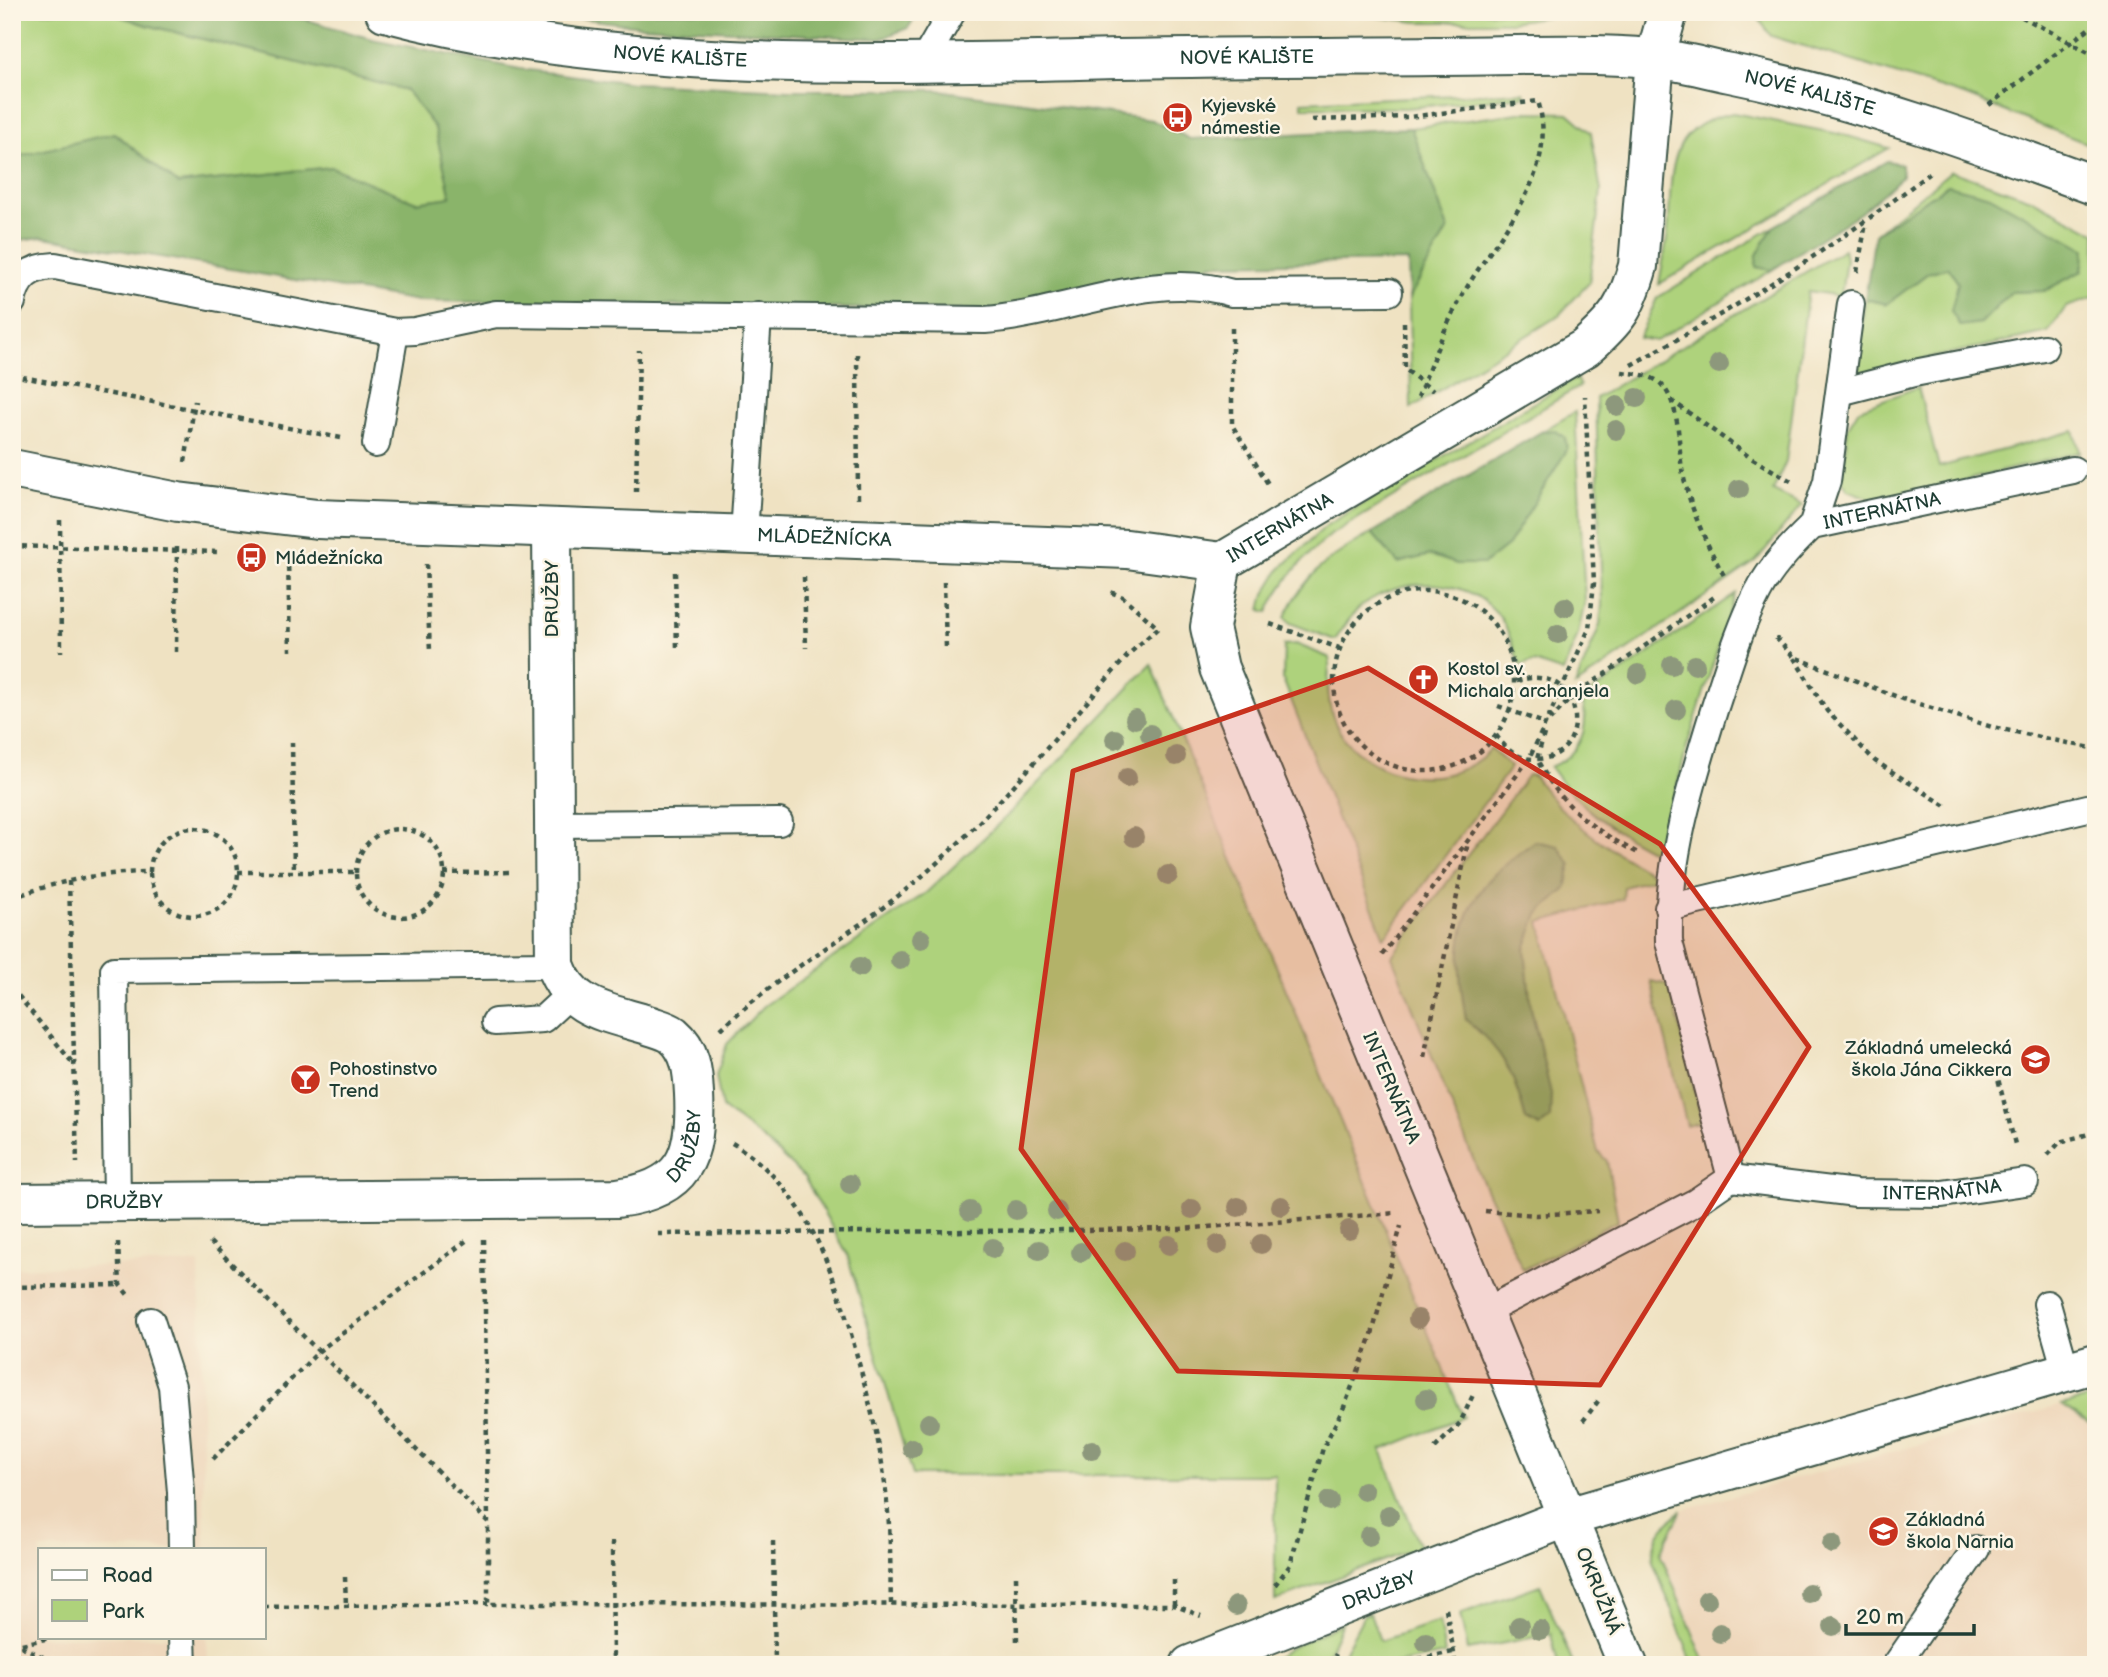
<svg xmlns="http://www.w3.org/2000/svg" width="2108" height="1677" viewBox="0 0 2108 1677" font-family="'Balsamiq Sans',sans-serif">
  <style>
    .built { fill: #eed7bb }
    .green { fill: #aed27b; stroke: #668858; stroke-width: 2 }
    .forest { fill: #8ab46b; stroke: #547850; stroke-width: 2 }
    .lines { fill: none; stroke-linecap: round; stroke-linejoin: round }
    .service-casing { stroke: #3e5649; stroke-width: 30 }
    .minor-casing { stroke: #3e5649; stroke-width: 42 }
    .tertiary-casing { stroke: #3e5649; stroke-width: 42 }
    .path { stroke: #3e5649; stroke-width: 4.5; stroke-dasharray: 5 5; stroke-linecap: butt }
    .service { stroke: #fff; stroke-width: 26 }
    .minor { stroke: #fff; stroke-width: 38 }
    .tertiary { stroke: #fff; stroke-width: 38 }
    .tree { fill: #8d987c }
    .marked { fill: #c8321e; fill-opacity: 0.2; stroke: #c8321e; stroke-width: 5; stroke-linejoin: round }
    .labels { text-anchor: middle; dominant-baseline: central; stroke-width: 5; stroke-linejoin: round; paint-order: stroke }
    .street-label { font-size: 19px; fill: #1f3d34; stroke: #fcf5e5 }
    .poi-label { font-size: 19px; fill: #1f3d34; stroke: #fcf5e5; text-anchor: start }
  </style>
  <rect width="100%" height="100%" fill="#fcf5e5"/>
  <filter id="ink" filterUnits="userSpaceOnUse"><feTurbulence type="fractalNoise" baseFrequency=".0143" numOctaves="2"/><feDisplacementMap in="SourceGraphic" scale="14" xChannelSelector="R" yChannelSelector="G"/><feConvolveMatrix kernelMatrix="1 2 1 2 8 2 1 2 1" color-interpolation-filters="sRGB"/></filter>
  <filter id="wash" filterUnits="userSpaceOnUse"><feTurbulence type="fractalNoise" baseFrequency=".00686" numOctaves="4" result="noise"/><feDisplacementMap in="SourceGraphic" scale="28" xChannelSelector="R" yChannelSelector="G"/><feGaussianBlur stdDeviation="1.57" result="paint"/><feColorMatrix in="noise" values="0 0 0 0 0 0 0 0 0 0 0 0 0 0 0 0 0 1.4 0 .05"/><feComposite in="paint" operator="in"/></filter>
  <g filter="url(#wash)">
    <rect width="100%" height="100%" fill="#efe2c2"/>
    <path class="built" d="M 199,1263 L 205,1549 L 40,1549 L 40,1637 L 207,1637 L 208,1665 L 12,1665 L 12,1268 Z
      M 2062,1405 L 2096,1429 L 2096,1665 L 1706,1665 L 1660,1553 L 1682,1510 Z"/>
    <path class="green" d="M 12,12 L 108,12 L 143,24 L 406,90 L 435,128 L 451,197 L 416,202 L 331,167 L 178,184 L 114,133 L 16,157 L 12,153 L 12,54 L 16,45 Z
      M 1338,12 L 1575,12 L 1511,22 L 1417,22 Z
      M 1754,12 L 2096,12 L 2096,147 L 1964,95 L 1771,36 Z
      M 1524,92 L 1525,96 L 1406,108 L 1302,107 L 1302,102 Z
      M 1526,112 L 1568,113 L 1591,133 L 1601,191 L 1589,283 L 1558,316 L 1411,408 L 1409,298 L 1448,229 L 1411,128 Z
      M 1733,113 L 1844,135 L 1889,148 L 1659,284 C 1662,266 1666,248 1668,230 C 1673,174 1663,126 1733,113 Z
      M 1951,171 L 2031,199 L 2096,233 L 2096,297 L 2066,307 L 2048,332 L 1860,373 L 1860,342 L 1865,299 L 1887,304 L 1928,273 L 1948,267 L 1958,283 L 1960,325 L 1981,323 L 2011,292 L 2044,291 L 1948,185 L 1875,234 Z
      M 1773,227 L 1757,255 L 1756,267 L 1772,270 L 1656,341 L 1639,338 L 1657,298 Z
      M 1844,249 L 1846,259 L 1841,296 L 1808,291 L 1786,461 L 1773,491 L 1802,505 L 1756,561 L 1575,686 L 1600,625 L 1602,604 L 1596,398 Z
      M 1576,378 L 1580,386 L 1332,534 C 1304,557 1283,579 1268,612 L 1261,610 L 1265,594 L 1280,569 L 1327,525 Z
      M 1918,387 L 1939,467 L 2074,431 L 2080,452 L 1905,495 L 1869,498 L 1848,490 L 1842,481 L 1848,427 L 1859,409 Z
      M 1575,412 L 1585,601 L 1578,634 L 1563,672 L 1534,662 L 1520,665 C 1513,648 1508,625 1495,611 C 1464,577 1407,578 1370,600 C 1354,609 1345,626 1335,640 L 1290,623 L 1285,617 C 1306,572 1330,557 1372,533 L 1398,563 L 1430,555 L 1457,564 L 1567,450 L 1564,437 L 1554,430 L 1541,432 Z
      M 1735,594 L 1687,746 L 1660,855 C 1615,832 1579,809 1550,767 C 1579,755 1591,730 1582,699 Z
      M 1296,644 L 1330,658 C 1327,682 1326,710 1340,732 C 1372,782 1450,793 1491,749 L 1511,767 L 1384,938 L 1283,679 L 1284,645 Z
      M 1151,664 L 1463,1417 L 1381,1450 L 1420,1547 L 1275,1601 L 1275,1475 L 912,1475 L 847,1254 L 804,1177 L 764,1140 L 722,1108 L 716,1076 L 727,1044 L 764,1006 L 927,892 L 1007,816 Z
      M 1528,775 L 1534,776 C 1566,823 1610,850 1659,877 L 1624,887 L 1623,899 L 1540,922 L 1598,1152 L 1607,1161 L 1618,1221 L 1523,1270 L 1478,1171 L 1392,956 Z
      M 1651,981 L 1670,985 L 1702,1122 L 1687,1126 Z
      M 2096,1396 L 2096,1428 L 2062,1405 Z
      M 1682,1510 L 1660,1553 L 1706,1665 L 1693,1665 L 1653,1561 C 1651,1538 1666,1523 1682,1510 Z
      M 1540,1585 L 1574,1665 L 1558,1665 L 1551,1634 L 1468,1650 L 1460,1614 Z
      M 1370,1613 L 1380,1641 L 1439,1621 L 1445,1654 L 1390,1665 L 1338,1665 L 1364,1615 Z
      M 1342,1623 L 1323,1665 L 1265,1665 L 1290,1648 Z"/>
    <path class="forest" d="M 108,12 L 280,12 L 372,39 L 520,69 L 633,83 L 789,90 L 937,90 L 1152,120 L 1190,139 L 1411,128 L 1448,229 L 1409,298 L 1408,261 L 1213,264 L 1000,311 L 418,301 L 43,237 L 12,241 L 12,153 L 16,157 L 114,133 L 178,184 L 331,167 L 416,202 L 451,197 L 435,128 L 406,90 L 143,24 Z
      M 532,12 L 919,12 L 908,28 L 880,39 L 640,26 Z
      M 1887,161 L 1902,164 L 1902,177 L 1860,213 L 1772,270 L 1756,267 L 1757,255 L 1773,227 Z
      M 1948,185 L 1990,196 L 2085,249 L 2082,271 L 2044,291 L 2011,292 L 1981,323 L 1960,326 L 1951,311 L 1958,283 L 1948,267 L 1928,273 L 1887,304 L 1865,299 L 1875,234 Z
      M 1554,430 L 1565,437 L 1567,450 L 1508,545 L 1484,564 L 1457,564 L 1430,555 L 1398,563 L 1372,533 L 1541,432 Z
      M 1535,841 L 1558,846 L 1571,865 L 1566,889 L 1538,914 L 1525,949 L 1531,1008 L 1551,1094 L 1550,1118 L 1540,1127 L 1526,1120 C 1514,1073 1504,1051 1466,1020 C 1457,967 1452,924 1489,880 C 1502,865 1520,853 1535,841 Z"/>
  </g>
  <g filter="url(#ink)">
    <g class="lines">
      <defs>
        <g id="service">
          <path d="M 922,64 L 952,12"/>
          <path d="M 12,302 C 17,277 30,267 55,266 L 395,332 L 415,331 L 496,314 L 985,320 C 1067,314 1150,269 1232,293 L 1389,292"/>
          <path d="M 1840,392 L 1914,373 L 2044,348"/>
          <path d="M 376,444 L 395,332"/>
          <path d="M 1812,526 L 1827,481 L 1851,304"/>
          <path d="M 744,535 L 758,316"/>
          <path d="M 554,824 L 779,822"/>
          <path d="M 1668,908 L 2096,806"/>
          <path d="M 495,1022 L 543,1019 L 570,994"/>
          <path id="s1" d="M 1731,1178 L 1856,1193 L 1942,1194 L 2025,1182"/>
          <path d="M 117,1202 L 114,970 L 555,965"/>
          <path d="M 2047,1304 L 2066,1371"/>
          <path id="s2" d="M 1484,1312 L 1696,1202 L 1731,1178 L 1669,942 C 1667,861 1691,784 1715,707 C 1728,668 1739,629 1758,592 C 1771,567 1791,546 1812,526 L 2073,470"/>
          <path d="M 151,1321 L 172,1386 L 181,1492 L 182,1549"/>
          <path d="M 182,1637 L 183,1665"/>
          <path d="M 1896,1665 L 1976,1549"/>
        </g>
        <g id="minor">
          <path d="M 1655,58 L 1668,12"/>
          <path id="s3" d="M 12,469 L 178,502 L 317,519 L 1127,549 L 1222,562"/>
          <path id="s4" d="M 12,1203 L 617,1198 C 685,1189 697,1157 694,1094 C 693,1072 691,1050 673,1035 C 666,1030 656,1028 648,1025 C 607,1012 571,1010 555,965 L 552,528"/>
          <path id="s5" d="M 1190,1665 L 1568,1517 L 2096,1363"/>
        </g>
        <g id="tertiary">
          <path id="s6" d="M 385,12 C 606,71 850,65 1078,60 C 1197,57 1316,57 1435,56 C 1507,56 1581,52 1653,58 C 1678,60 1705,68 1730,73 C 1855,98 1976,142 2096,186"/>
          <path id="s7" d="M 1628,1665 L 1219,668 L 1210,627 L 1222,562 L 1585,348 C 1618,319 1626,308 1638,266 L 1655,58"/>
        </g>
      </defs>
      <use href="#service" class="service-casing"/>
      <use href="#minor" class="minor-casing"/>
      <use href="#tertiary" class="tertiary-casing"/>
      <path class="path" d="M 2013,12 L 2096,56
        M 1989,105 L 2096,23
        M 1312,120 L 1409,117 L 1538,101 C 1560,177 1498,232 1463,294 C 1443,330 1433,359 1418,397
        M 1857,272 L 1866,223
        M 1404,322 L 1405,369 L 1433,391
        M 1232,328 L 1232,425 L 1270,487
        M 857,354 L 858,499
        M 1631,365 C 1736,308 1838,245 1932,171
        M 1622,372 C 1635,374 1652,374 1662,385 C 1682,408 1677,446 1683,474 C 1691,511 1707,546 1726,579
        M 12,375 L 341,438
        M 1671,400 L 1751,458 L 1791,481
        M 185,462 L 195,401
        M 636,492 L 639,350
        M 60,520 L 61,652
        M 12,546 L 218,552
        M 288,557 L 290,651
        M 426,564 L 430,651
        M 675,572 L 677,648
        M 804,577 L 806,648
        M 944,582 L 946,648
        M1334 681a90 90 0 1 1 180 0a90 90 0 1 1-180 0Z
        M 1270,624 L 1339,648
        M 1776,638 L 1794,657 L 1903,699 L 1992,727 L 2096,749
        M 176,652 L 177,547
        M 1794,658 L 1827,711 L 1875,761 L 1946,806
        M 1498,706 L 1547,724
        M 1550,720 L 1571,698 L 1717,595
        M 1544,734 L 1537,759 C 1559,804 1595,832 1640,854
        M 1496,735 C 1506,749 1516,759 1535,759 C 1597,760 1585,656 1514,682
        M 292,742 L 294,872
        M150 872a44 44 0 1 1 88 0a44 44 0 1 1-88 0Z
        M356 873a44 44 0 1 1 88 0a44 44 0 1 1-88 0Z
        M 238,872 L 356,872
        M 444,873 L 513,872
        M 69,881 L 77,1163
        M 12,898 C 58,881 102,872 151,872
        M 1382,955 L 1529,759 L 1589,629 L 1594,583 L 1585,396
        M 12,988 L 75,1066
        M 721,1029 C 777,975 847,938 908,888 C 992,819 1058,733 1131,652 L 1158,628 L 1123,597 L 1108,591
        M 1424,1057 L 1468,842
        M 1996,1071 L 2016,1148
        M 732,1143 C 812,1192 837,1281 860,1367 C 872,1411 883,1457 887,1503 C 891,1536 890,1571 891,1604
        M 2048,1155 L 2060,1142 L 2096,1132
        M 1485,1211 L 1536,1215 L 1598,1211
        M 658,1234 L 1180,1229 L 1397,1213
        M 484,1239 L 488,1521
        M 118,1242 L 120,1285 L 129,1296
        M 210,1242 L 488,1522 L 488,1604 L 1174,1605 L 1201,1616
        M 12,1287 L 120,1285
        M 1583,1421 L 1599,1400
        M 1435,1448 L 1460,1423 L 1473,1395
        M 213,1459 L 319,1351 L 466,1241
        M 773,1541 L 775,1665
        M 612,1542 L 613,1665
        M 1016,1576 L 1017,1643
        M 345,1577 L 346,1606
        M 1275,1585 L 1290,1565 L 1323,1448 L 1344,1407 L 1371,1338 L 1401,1226
        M 1174,1605 L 1174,1575
        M 264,1607 L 488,1604
        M 1446,1609 L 1455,1659
        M 12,1646 L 55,1637
        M 21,1646 L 43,1657
        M 1330,1665 L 1336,1654
        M 1389,1665 L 1453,1652"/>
      <use href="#service" class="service"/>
      <use href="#minor" class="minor"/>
      <use href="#tertiary" class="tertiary"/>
    </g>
    <g class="tree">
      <circle cx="1719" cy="364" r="10"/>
      <circle cx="1637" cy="398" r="10"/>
      <circle cx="1617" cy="406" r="10"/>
      <circle cx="1616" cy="430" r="10"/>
      <circle cx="1739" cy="489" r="10"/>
      <circle cx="1565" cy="607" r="10"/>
      <circle cx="1558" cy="634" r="10"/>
      <circle cx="1672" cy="665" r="10"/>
      <circle cx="1695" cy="665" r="10"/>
      <circle cx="1638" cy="674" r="10"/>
      <circle cx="1676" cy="710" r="10"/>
      <circle cx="1135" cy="719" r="10"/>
      <circle cx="1150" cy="734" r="10"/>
      <circle cx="1115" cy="739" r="10"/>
      <circle cx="1176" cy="756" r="10"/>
      <circle cx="1127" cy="778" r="10"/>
      <circle cx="1134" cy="837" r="10"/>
      <circle cx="1168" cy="875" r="10"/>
      <circle cx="921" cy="939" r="10"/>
      <circle cx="900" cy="960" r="10"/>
      <circle cx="860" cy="967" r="10"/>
      <circle cx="850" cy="1184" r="10"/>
      <circle cx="1281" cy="1206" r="10"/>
      <circle cx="1238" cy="1207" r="10"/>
      <circle cx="1192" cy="1209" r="10"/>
      <circle cx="1016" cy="1210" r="10"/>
      <circle cx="970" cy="1211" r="10"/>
      <circle cx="1057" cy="1211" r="10"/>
      <circle cx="1349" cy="1230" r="10"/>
      <circle cx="1261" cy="1244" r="10"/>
      <circle cx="1169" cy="1245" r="10"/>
      <circle cx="1218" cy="1245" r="10"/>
      <circle cx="993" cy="1248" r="10"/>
      <circle cx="1039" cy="1250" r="10"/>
      <circle cx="1125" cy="1251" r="10"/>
      <circle cx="1081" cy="1252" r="10"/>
      <circle cx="1418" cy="1319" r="10"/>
      <circle cx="1426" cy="1399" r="10"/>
      <circle cx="929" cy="1423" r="10"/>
      <circle cx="912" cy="1448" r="10"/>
      <circle cx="1092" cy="1450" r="10"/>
      <circle cx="1364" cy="1491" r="10"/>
      <circle cx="1329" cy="1501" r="10"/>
      <circle cx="1389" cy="1515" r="10"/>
      <circle cx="1369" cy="1536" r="10"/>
      <circle cx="1832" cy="1544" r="10"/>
      <circle cx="1809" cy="1593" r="10"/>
      <circle cx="1707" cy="1600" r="10"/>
      <circle cx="1236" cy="1606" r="10"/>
      <circle cx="1519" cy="1626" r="10"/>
      <circle cx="1833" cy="1626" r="10"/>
      <circle cx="1540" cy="1630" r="10"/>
      <circle cx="1720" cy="1633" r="10"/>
      <circle cx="1426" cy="1642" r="10"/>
    </g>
  </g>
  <path class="marked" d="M 1368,668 L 1660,844 L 1809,1047 L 1600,1385 L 1178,1371 L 1021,1149 L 1073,771 Z"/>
  <defs>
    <symbol id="bus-disc" viewBox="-11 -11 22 22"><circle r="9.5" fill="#c8321e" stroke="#fcf5e5"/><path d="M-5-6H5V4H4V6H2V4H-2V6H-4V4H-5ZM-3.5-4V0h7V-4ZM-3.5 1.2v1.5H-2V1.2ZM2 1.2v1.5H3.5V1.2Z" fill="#fff"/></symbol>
    <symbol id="church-disc" viewBox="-11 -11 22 22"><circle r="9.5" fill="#c8321e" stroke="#fcf5e5"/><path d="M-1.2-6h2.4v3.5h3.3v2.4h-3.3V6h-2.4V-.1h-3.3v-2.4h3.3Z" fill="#fff"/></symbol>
    <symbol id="school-disc" viewBox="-11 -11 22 22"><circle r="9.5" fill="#c8321e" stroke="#fcf5e5"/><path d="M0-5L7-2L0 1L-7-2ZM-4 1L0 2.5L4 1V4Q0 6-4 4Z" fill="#fff"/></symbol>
    <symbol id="bar-disc" viewBox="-11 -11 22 22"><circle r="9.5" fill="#c8321e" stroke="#fcf5e5"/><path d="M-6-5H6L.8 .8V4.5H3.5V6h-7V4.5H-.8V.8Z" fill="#fff"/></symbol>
  </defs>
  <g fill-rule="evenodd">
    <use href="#bus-disc" x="1160" y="100" width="35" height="35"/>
    <use href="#bus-disc" x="234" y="540" width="35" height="35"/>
    <use href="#church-disc" x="1406" y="662" width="35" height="35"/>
    <use href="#school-disc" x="2018" y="1042" width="35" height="35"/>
    <use href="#bar-disc" x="288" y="1062" width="35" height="35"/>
    <use href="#school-disc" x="1866" y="1514" width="35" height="35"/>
  </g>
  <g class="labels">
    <g class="street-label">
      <text stroke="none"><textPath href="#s6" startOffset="299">NOVÉ KALIŠTE</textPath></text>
      <text stroke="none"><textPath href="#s6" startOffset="866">NOVÉ KALIŠTE</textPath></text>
      <text stroke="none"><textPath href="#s6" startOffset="1433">NOVÉ KALIŠTE</textPath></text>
      <text stroke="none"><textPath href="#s2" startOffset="1046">INTERNÁTNA</textPath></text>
      <text stroke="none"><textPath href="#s7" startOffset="1253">INTERNÁTNA</textPath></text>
      <text stroke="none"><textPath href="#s3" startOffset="817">MLÁDEŽNÍCKA</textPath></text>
      <text transform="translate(552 599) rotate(-90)">DRUŽBY</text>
      <text transform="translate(1391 1088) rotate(67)">INTERNÁTNA</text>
      <text stroke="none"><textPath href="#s4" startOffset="700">DRUŽBY</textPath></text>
      <text stroke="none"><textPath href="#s1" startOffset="212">INTERNÁTNA</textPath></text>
      <text stroke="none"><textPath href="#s4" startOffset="112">DRUŽBY</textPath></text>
      <text stroke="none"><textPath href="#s5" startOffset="203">DRUŽBY</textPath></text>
      <text transform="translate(1598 1591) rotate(68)">OKRUŽNÁ</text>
    </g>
    <g class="poi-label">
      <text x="1201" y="106">Kyjevské<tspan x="1201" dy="22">námestie</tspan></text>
      <text x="275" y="558">Mládežnícka</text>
      <text x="1447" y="669">Kostol sv.<tspan x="1447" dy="22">Michala archanjela</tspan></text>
      <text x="2012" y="1048" text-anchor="end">Základná umelecká<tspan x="2012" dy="22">škola Jána Cikkera</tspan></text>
      <text x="329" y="1069">Pohostinstvo<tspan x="329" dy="22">Trend</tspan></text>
      <text x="1906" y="1520">Základná<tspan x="1906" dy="22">škola Narnia</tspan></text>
    </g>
  </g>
  <rect width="2108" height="1677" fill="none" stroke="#fcf5e5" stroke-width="42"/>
  <rect x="38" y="1548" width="228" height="91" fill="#fcf5e5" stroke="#a4ab9e" stroke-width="2"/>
  <rect x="52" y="1570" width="35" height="10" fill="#ffffff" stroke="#a4ab9e" stroke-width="2"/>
  <text x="102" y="1582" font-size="21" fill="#1f3d34">Road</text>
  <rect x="52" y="1600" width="35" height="21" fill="#aed27b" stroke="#a4ab9e" stroke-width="2"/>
  <text x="102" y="1618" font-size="21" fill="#1f3d34">Park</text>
  <path d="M1846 1624v10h128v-10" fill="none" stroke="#1f3d34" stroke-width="3.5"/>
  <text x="1856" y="1624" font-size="21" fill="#1f3d34" stroke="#fcf5e5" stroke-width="5" paint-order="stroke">20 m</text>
</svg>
